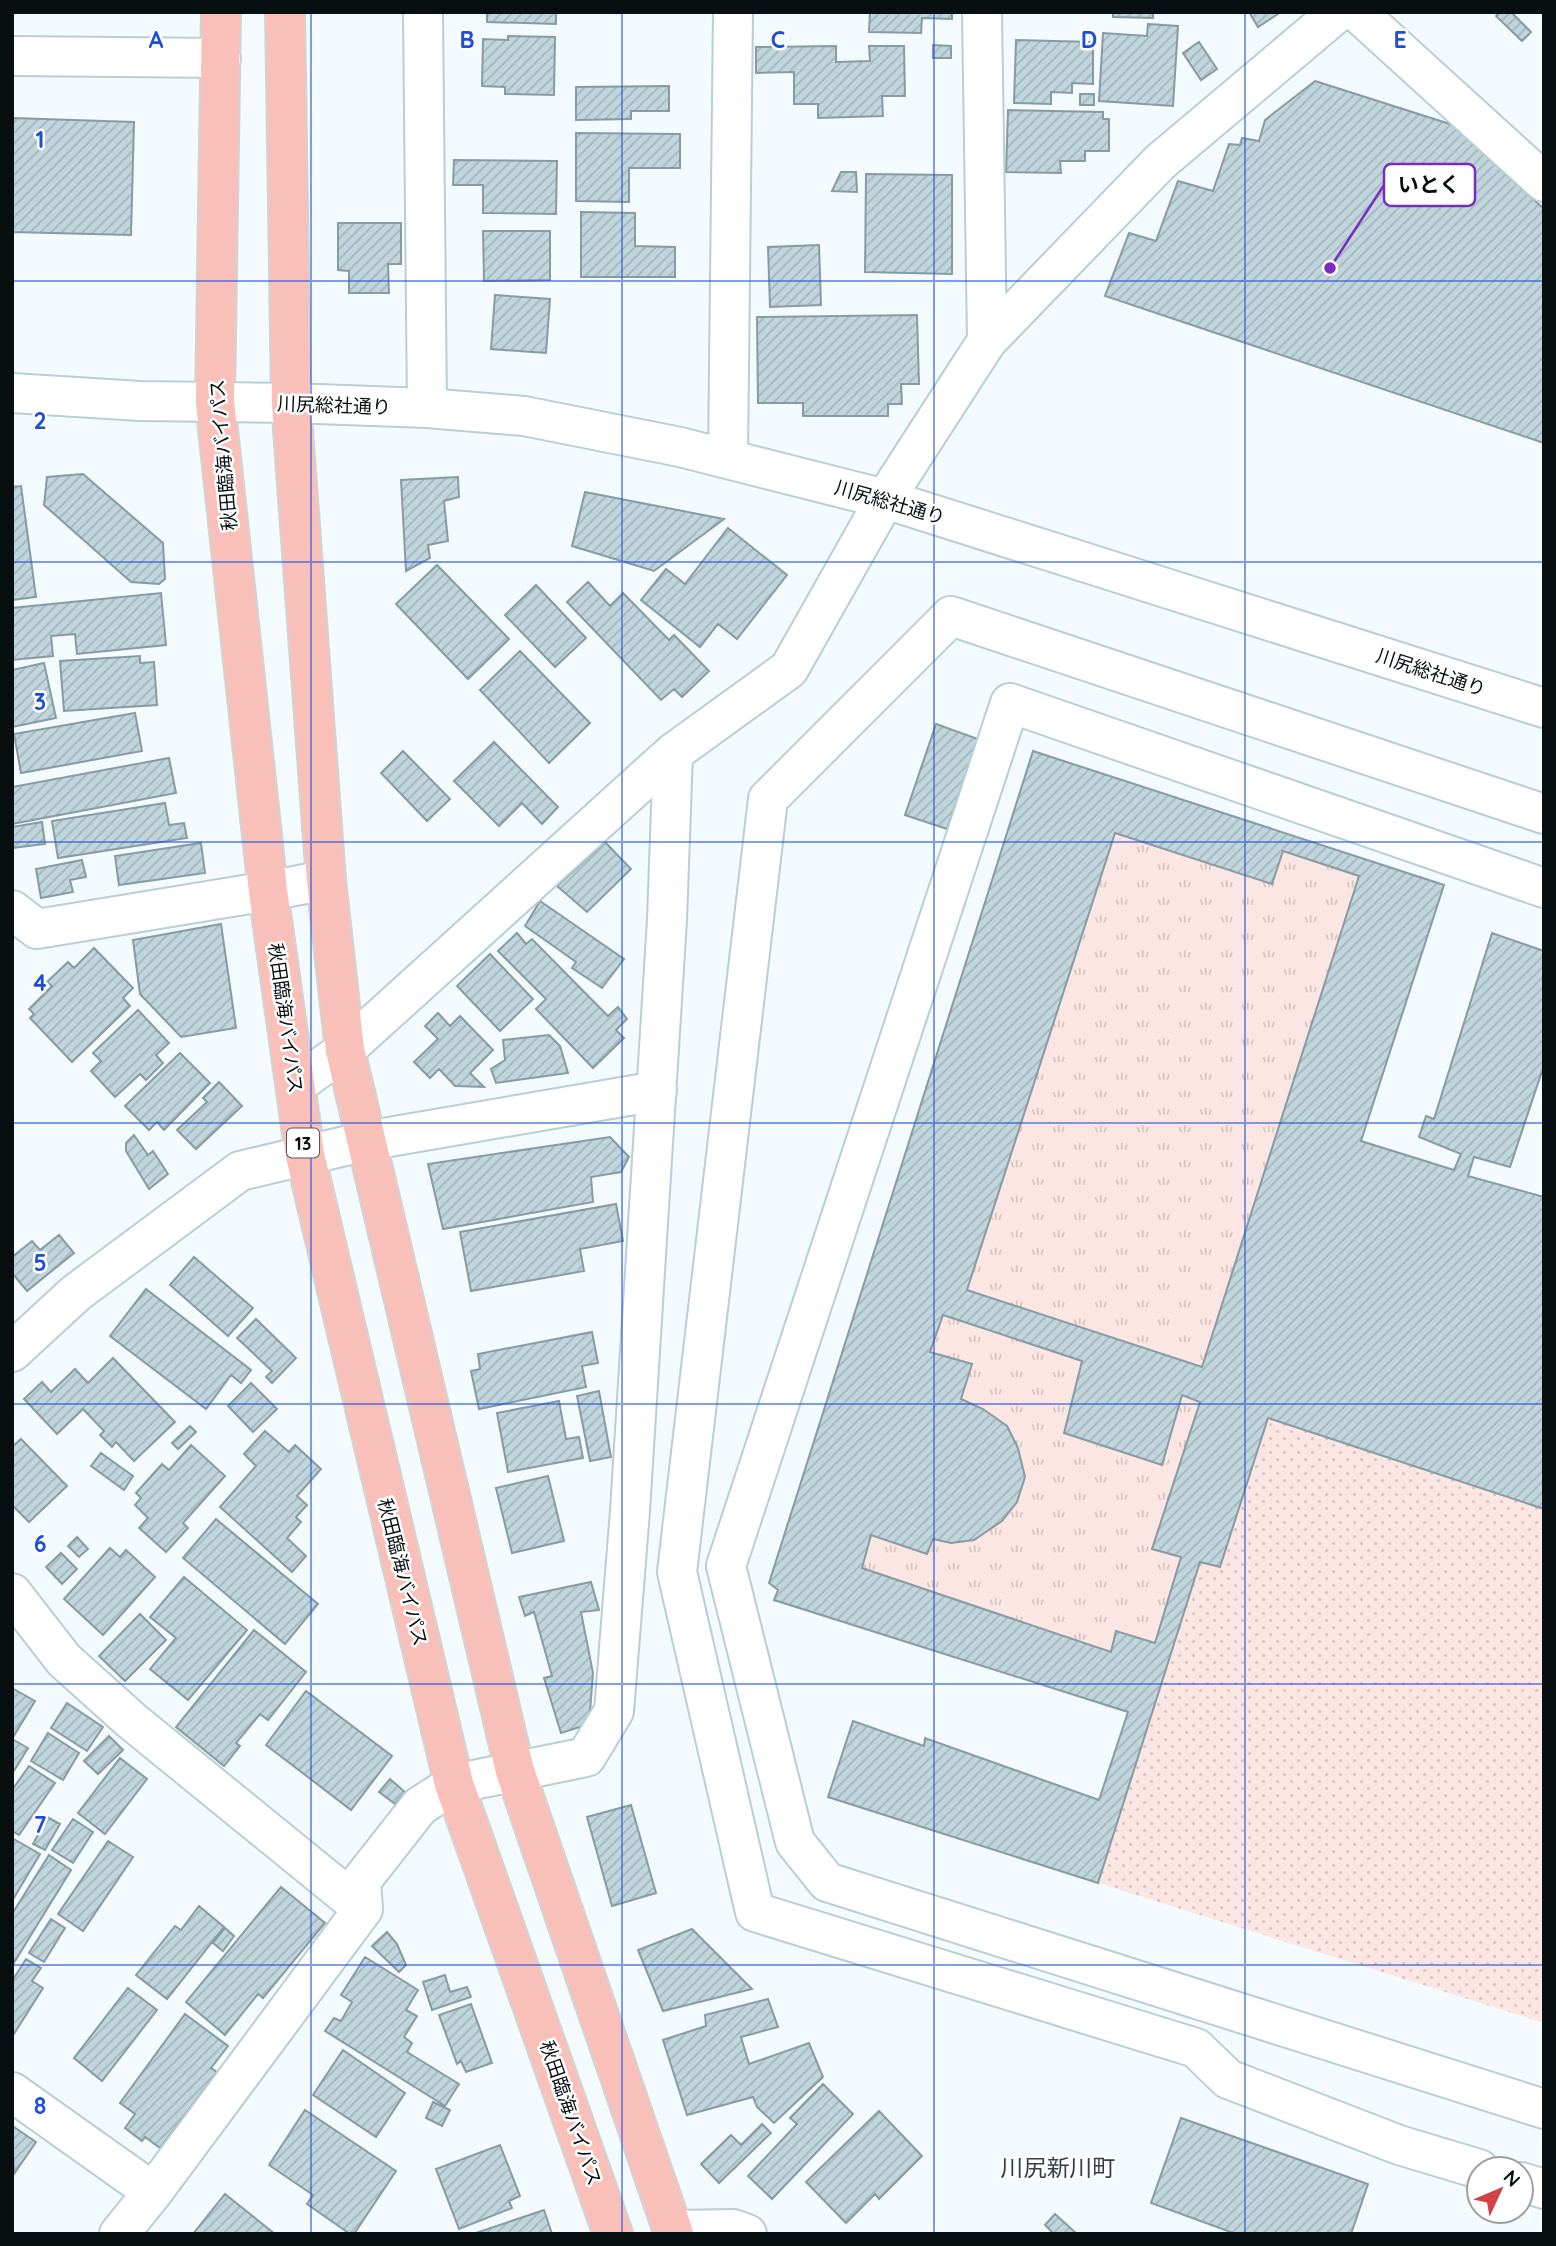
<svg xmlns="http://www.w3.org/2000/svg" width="1556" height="2246" viewBox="0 0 1556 2246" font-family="Quicksand,'Noto Sans JP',sans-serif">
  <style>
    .grass { fill: url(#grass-tufts) }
    .park { fill: url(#park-dots) }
    .building { fill: url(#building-hatch); stroke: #879ba2; stroke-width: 2; fill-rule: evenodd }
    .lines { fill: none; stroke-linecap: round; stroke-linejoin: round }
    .minor-casing { stroke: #b9ced5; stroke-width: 42 }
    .highway-casing { stroke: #d2d4d4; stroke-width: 42 }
    .minor { stroke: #fff; stroke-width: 38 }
    .highway { stroke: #f9bfb9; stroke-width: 38 }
    .grid { fill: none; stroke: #1d4ed8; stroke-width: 2; stroke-opacity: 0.55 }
    .labels { text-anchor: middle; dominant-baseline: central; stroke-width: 5; stroke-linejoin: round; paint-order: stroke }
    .shield { fill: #fff; stroke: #515758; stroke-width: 2 }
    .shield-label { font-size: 18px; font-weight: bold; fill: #070f11 }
    .street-label { font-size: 19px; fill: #070f11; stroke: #fff }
    .quarter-label { font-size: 23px; fill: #304248; stroke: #fff }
    .grid-label { font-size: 23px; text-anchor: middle; font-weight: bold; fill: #1d4ed8; stroke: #fff; stroke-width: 5; stroke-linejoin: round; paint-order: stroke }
    .leader { fill: none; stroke: #7b2cbf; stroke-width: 2.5 }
    .callout-dot { fill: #7b2cbf; stroke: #fff; stroke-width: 2.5 }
    .callout { fill: #fff; stroke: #7b2cbf; stroke-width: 2.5 }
    .callout-label { font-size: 21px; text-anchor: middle; font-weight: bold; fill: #070f11 }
  </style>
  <defs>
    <pattern id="grass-tufts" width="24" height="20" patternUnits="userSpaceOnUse" patternTransform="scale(1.75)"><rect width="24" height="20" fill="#fce6e4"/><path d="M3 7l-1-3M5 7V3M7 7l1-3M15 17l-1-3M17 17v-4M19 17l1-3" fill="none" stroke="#d6c4c3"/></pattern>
    <pattern id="park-dots" width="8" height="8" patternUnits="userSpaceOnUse" patternTransform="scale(1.75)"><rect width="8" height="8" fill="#fce6e4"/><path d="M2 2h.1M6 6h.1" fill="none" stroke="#d6c4c3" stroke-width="1.8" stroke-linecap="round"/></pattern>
    <pattern id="building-hatch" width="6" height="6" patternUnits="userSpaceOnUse" patternTransform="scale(1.75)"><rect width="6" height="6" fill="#c0d5dc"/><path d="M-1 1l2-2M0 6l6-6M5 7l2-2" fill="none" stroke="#a4b6bc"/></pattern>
  </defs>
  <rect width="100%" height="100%" fill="#f3fbfe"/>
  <path class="grass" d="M 1115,833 L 1272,884 L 1283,851 L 1359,876 L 1202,1367 L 968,1290 Z
    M 943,1315 L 1082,1361 L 1064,1433 L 1161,1465 L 1182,1395 L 1200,1402 L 1152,1548 L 1181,1557 L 1155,1643 L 1117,1631 L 1111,1652 L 862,1568 L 871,1535 L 951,1543 L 974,1540 L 1002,1521 L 1025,1478 C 1014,1430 1007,1419 961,1399 L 972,1364 L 930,1352 Z"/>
  <path class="park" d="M 1268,1418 L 1544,1509 L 1544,2023 L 1098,1883 L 1200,1562 L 1220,1567 Z"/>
  <path class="building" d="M 487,12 L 556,12 L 556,24 L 487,22 Z
    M 870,12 L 952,12 L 952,19 L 922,18 L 921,33 L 869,32 Z
    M 1113,12 L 1153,12 L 1153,18 L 1113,17 Z
    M 1249,12 L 1281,12 L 1258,27 Z
    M 1500,12 L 1511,12 L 1531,32 L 1522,41 L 1496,16 Z
    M 1148,24 L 1178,26 L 1173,106 L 1099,101 L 1103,33 L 1147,36 Z
    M 508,36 L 555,37 L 554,95 L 505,94 L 505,87 L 482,86 L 483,39 L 508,40 Z
    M 1016,40 L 1093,42 L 1093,84 L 1072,83 L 1072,93 L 1051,92 L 1051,104 L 1014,103 Z
    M 1199,42 L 1217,69 L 1201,80 L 1183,53 Z
    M 933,45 L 951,46 L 951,58 L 933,58 Z
    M 836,46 L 836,62 L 870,61 L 869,46 L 904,46 L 905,96 L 882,96 L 883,116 L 818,118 L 818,104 L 794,104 L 794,72 L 756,73 L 756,47 Z
    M 1315,81 L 1453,125 L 1544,209 L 1544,443 L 1105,296 L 1129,233 L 1156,241 L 1178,181 L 1213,191 L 1229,144 L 1240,145 L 1242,138 L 1259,141 L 1265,120 Z
    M 669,86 L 669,111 L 631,111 L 631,119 L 576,120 L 576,87 Z
    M 1080,94 L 1094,94 L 1094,105 L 1080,105 Z
    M 1008,110 L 1103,112 L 1103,119 L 1109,119 L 1109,151 L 1085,151 L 1085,161 L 1060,161 L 1061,173 L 1006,172 Z
    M 12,118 L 134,122 L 131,235 L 12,232 Z
    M 576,133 L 680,134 L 680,168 L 629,168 L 629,202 L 576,201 Z
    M 454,160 L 557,161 L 556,214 L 483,213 L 483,185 L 453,185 Z
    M 841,172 L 856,172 L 857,192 L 832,191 Z
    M 866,174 L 952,175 L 952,274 L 865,272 Z
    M 581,212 L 635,213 L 635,246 L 675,247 L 675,277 L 581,277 Z
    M 338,223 L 401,223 L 401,264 L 388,264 L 389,293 L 349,293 L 349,271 L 338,270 Z
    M 483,231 L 550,231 L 550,280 L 484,281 Z
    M 819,245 L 821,305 L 770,307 L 768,247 Z
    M 495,295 L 550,299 L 546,353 L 491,349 Z
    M 917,315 L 919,384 L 901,384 L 902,404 L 888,404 L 888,416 L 803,416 L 803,403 L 758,403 L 757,317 Z
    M 83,474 L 163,543 L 165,579 L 159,584 L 131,582 L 44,505 L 47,477 Z
    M 458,477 L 459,497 L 444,501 L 448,541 L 428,545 L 430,558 L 406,571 L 401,480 Z
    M 21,486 L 36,597 L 12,600 L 12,487 Z
    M 585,492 L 724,519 L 654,571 L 572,546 Z
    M 728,528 L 787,575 L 737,639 L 718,624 L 700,647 L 641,600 L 666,569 L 685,584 Z
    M 437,565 L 509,639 L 468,679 L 396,604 Z
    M 588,582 L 610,606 L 623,593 L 669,640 L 674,635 L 709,671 L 682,697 L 674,689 L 661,700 L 567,602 Z
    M 536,585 L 586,638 L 555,667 L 505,615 Z
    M 161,593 L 166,645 L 77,654 L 75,634 L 51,636 L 53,656 L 12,660 L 12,608 Z
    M 520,651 L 590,723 L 549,763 L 480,690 Z
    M 140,656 L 140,663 L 154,662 L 157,705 L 64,711 L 60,661 Z
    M 44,663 L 56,718 L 12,727 L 12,670 Z
    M 135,713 L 142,751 L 21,773 L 14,734 Z
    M 936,724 L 978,739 L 947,829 L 905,815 Z
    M 494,742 L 558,807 L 542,824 L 522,803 L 499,826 L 454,781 Z
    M 403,751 L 450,799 L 427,821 L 381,773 Z
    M 1033,751 L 1444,885 L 1361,1141 L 1454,1170 L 1461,1154 L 1419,1137 L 1426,1116 L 1434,1119 L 1492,933 L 1544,951 L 1544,1065 L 1510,1167 L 1474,1157 L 1468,1176 L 1544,1197 L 1544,1509 L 1268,1418 L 1220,1567 L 1200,1562 L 1098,1883 L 828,1797 L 853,1721 L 924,1746 L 925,1738 L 1099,1800 L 1128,1712 L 774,1600 L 778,1590 L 769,1583 ZM 1115,833 L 1272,884 L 1283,851 L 1359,876 L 1202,1367 L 967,1290 ZM 943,1315 L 1082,1361 L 1064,1433 L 1162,1465 L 1182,1395 L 1200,1402 L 1152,1549 L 1181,1557 L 1155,1643 L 1116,1631 L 1111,1652 L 862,1568 L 871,1535 L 927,1554 L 933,1539 L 951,1543 L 974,1540 L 1002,1521 L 1017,1502 L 1025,1477 L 1018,1448 L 1007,1426 L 983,1409 L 961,1399 L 972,1364 L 930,1352 Z
    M 169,758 L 176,793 L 12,824 L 12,787 Z
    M 165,803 L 169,825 L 184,823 L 187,838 L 58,858 L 52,821 Z
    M 42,822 L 45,844 L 12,848 L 12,827 Z
    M 605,842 L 631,869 L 587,912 L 557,886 Z
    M 201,843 L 205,873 L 119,885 L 115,856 Z
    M 82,860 L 86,877 L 70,880 L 73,892 L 41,898 L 36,869 Z
    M 540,901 L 624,959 L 602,988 L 572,968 L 576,962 L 525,926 Z
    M 221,924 L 236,1028 L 181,1037 L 140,994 L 133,940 Z
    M 517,933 L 526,944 L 532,939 L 608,1016 L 618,1007 L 627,1019 L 616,1030 L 624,1038 L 593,1068 L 536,1009 L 546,999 L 498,951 Z
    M 94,948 L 133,988 L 123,998 L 130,1006 L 72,1062 L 30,1018 L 34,1014 L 29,1009 L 52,986 L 47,982 L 68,962 L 74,968 Z
    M 490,954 L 533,999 L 500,1031 L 457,986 Z
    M 138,1010 L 169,1043 L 156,1055 L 163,1063 L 146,1080 L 140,1074 L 115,1097 L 91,1071 L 101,1061 L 93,1053 Z
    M 438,1013 L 450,1026 L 460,1016 L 493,1050 L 470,1073 L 484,1087 L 455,1086 L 439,1069 L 430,1078 L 414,1062 L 438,1039 L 425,1026 Z
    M 549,1035 L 560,1046 L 568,1073 L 496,1083 L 491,1069 L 505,1060 L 503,1040 Z
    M 180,1053 L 210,1083 L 164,1130 L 157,1122 L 149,1130 L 125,1106 Z
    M 219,1082 L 242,1106 L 196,1149 L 177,1130 L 207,1102 L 203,1098 Z
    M 134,1135 L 148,1155 L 153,1151 L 168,1174 L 149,1189 L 126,1151 L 126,1143 Z
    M 610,1137 L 629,1157 L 621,1172 L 591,1177 L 593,1202 L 443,1229 L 428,1164 Z
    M 616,1204 L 623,1241 L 580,1249 L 584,1271 L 471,1291 L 460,1232 Z
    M 59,1235 L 74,1253 L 27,1291 L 12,1273 L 12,1257 L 32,1241 L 40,1250 Z
    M 194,1257 L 253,1308 L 228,1336 L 170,1285 Z
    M 146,1289 L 251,1370 L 241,1383 L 231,1375 L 206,1409 L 110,1336 Z
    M 256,1319 L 296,1358 L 272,1383 L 266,1377 L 272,1371 L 237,1338 Z
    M 592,1332 L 598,1363 L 582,1366 L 586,1387 L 479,1409 L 471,1371 L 480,1369 L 478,1354 Z
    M 113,1358 L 175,1422 L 134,1461 L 116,1442 L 112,1447 L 100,1435 L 104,1431 L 83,1409 L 57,1434 L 24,1399 L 42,1382 L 51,1392 L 75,1369 L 88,1383 Z
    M 251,1383 L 277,1409 L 253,1432 L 228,1406 Z
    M 599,1391 L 611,1457 L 590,1461 L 577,1396 Z
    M 559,1401 L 566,1439 L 579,1437 L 583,1458 L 508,1472 L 497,1413 Z
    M 190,1426 L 196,1432 L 178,1449 L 172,1443 Z
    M 265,1431 L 289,1452 L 295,1445 L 321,1469 L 297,1496 L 307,1505 L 296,1517 L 301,1522 L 287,1538 L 306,1556 L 292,1572 L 220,1507 L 256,1466 L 244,1454 Z
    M 21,1439 L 67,1486 L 29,1522 L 12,1505 L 12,1447 Z
    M 191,1445 L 225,1476 L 183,1523 L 188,1528 L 166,1552 L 139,1528 L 148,1518 L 135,1505 L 141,1498 L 136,1493 L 162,1464 L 169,1470 Z
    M 101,1453 L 133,1476 L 124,1490 L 91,1466 Z
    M 548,1476 L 564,1541 L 512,1553 L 496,1488 Z
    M 216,1519 L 318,1604 L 285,1644 L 183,1558 Z
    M 77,1537 L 88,1549 L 79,1557 L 68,1546 Z
    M 110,1548 L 120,1557 L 126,1550 L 155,1577 L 103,1635 L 64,1599 Z
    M 61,1553 L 77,1569 L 62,1584 L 46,1567 Z
    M 184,1577 L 247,1630 L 188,1700 L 150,1669 L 176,1638 L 150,1617 Z
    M 591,1582 L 599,1610 L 581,1612 L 593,1673 L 589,1724 L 561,1733 L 544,1678 L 552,1676 L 534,1612 L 525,1616 L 519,1597 Z
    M 140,1614 L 166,1640 L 125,1681 L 99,1656 Z
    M 254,1630 L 306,1672 L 268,1720 L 260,1714 L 236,1743 L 240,1746 L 224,1766 L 176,1727 Z
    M 12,1688 L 35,1701 L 12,1739 L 28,1748 L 12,1774 Z
    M 306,1691 L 392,1756 L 351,1810 L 266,1745 Z
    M 67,1703 L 103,1727 L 87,1751 L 51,1728 Z
    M 48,1733 L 79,1753 L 63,1780 L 31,1761 Z
    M 109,1736 L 123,1750 L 98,1774 L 84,1761 Z
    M 120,1758 L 147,1779 L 105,1834 L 78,1813 Z
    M 29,1766 L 55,1783 L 19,1835 L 12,1831 L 12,1790 Z
    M 390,1779 L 405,1792 L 395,1804 L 379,1792 Z
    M 631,1805 L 656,1893 L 612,1906 L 587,1817 Z
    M 47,1817 L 60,1824 L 45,1850 L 33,1844 Z
    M 73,1819 L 93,1832 L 73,1863 L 52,1850 Z
    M 12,1838 L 40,1854 L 12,1901 Z
    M 108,1841 L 133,1857 L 83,1931 L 58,1914 Z
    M 49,1855 L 71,1870 L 12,1966 L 12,1914 Z
    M 281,1887 L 325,1923 L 263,1998 L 258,1994 L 225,2035 L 186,2002 Z
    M 199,1906 L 224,1927 L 167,1999 L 136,1975 L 175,1926 L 181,1930 Z
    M 51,1919 L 65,1928 L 44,1962 L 29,1953 Z
    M 225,1928 L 234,1936 L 223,1951 L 213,1943 Z
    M 692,1929 L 752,1989 L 663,2011 L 638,1950 Z
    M 387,1932 L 397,1944 L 406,1965 L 399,1972 L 372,1946 Z
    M 365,1957 L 418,1990 L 406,2010 L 417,2016 L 404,2037 L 412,2043 L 407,2052 L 459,2084 L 445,2106 L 325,2031 L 334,2018 L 341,2021 L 352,2002 L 341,1995 Z
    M 26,1959 L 41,1968 L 32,1981 L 43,1988 L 12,2037 L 12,1981 Z
    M 445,1975 L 450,1992 L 467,1987 L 471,1997 L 432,2010 L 423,1982 Z
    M 128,1988 L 157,2010 L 102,2081 L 74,2058 Z
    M 768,1999 L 778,2027 L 741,2037 L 749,2064 L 809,2043 L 823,2077 L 774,2123 L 757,2107 L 753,2097 L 687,2115 L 663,2040 L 706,2026 L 705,2015 Z
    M 471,2004 L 492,2063 L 466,2072 L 461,2061 L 457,2064 L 439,2015 Z
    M 185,2014 L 228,2046 L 211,2068 L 217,2072 L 160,2148 L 145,2137 L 142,2141 L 125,2128 L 135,2114 L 120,2103 Z
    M 343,2050 L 405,2093 L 376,2137 L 313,2095 Z
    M 823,2084 L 853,2114 L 772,2199 L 748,2176 L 797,2124 L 790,2118 Z
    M 433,2102 L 450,2110 L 442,2126 L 426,2118 Z
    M 305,2110 L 396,2171 L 354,2234 L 350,2234 L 307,2204 L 313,2195 L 269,2165 Z
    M 879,2111 L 922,2156 L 879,2199 L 875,2194 L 846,2223 L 806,2182 Z
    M 1181,2118 L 1368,2184 L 1351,2234 L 1236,2234 L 1151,2203 Z
    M 762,2124 L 771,2133 L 719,2183 L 701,2164 L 731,2135 L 741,2145 Z
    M 14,2127 L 36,2142 L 14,2174 L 12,2130 Z
    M 500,2145 L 520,2196 L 509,2201 L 512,2208 L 459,2229 L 436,2169 Z
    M 225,2194 L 275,2234 L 193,2234 Z
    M 544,2210 L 552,2234 L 473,2234 Z
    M 1055,2214 L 1077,2234 L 1054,2234 L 1045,2225 Z"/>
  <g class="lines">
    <defs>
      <path id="minor" d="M 423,12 L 427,408
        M 982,12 L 987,341
        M 1357,12 L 1544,182
        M 12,56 L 221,58
        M 12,393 L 140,401 L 291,403 L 427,408 L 524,416 L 680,447 L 885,499 L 1544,708
        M 728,457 L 733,12
        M 1544,888 L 1010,703 L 726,1566 L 795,1842 L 827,1882 L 1544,2109
        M 12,910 L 37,929 L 268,891 L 326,880
        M 296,1085 L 345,1050 L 673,753 L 789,669 L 885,499 L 987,341 L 1160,162 L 1338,12
        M 12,1352 L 76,1293 L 240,1171 L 366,1141 L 657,1091
        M 12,1593 L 64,1660 L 132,1721 L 363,1909
        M 12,2092 L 153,2192
        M 1479,2169 L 1399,2145 L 1228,2079 L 1196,2048 L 755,1912 L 677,1572 L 768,799 L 951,616 L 1544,814
        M 1521,2182 L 1544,2189
        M 673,2230 L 733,2229 L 747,2234
        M 119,2234 L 153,2192 L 363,1909 L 361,1881 L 420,1806 L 454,1784 L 586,1757 L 614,1711 L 630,1511 L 667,920 L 673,753"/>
      <path id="highway" d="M 221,12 L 215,402 L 268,891 L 305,1155 L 454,1784 L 613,2234
        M 285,12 L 291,403 L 326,880 L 345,1050 L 515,1771 L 674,2234"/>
    </defs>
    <use href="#minor" class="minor-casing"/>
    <use href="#highway" class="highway-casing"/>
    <use href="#minor" class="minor"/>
    <use href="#highway" class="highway"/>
  </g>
  <path class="grid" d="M 311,12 L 311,2234M 622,12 L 622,2234M 934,12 L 934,2234M 1245,12 L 1245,2234M 12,281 L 1544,281M 12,562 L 1544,562M 12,842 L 1544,842M 12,1123 L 1544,1123M 12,1404 L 1544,1404M 12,1684 L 1544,1684M 12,1965 L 1544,1965"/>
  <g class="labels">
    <rect class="shield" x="287" y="1128.5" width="32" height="29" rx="5"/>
    <g class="shield-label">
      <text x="303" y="1143">13</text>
    </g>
    <g class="street-label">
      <text transform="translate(334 405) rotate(2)">川尻総社通り</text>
      <text transform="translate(223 455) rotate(-95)">秋田臨海バイパス</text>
      <text transform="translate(890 502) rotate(16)">川尻総社通り</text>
      <text transform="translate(1431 672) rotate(18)">川尻総社通り</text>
      <text transform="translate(286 1018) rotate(82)">秋田臨海バイパス</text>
      <text transform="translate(403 1572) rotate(76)">秋田臨海バイパス</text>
      <text transform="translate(571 2113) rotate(71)">秋田臨海バイパス</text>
    </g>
    <g class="quarter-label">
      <text x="1058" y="2167">川尻新川町</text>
    </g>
  </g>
  <g class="grid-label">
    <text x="156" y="48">A</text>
    <text x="467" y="48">B</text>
    <text x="778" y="48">C</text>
    <text x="1089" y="48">D</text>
    <text x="1400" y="48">E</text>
    <text x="40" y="148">1</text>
    <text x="40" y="429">2</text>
    <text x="40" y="710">3</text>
    <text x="40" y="991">4</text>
    <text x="40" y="1271">5</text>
    <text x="40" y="1552">6</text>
    <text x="40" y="1833">7</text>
    <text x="40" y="2114">8</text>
  </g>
  <path class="leader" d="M1330 268L1384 185"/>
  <circle class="callout-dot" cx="1330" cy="268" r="7"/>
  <rect class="callout" x="1384" y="164" width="91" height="42" rx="7"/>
  <g class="callout-label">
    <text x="1429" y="192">いとく</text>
  </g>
  <rect width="1556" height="2246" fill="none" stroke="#070f11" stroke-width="28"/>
  <g transform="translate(1500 2190) rotate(46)"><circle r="33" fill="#ffffff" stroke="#9c9fa0" stroke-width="2"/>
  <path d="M0-5L12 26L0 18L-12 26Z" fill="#d14243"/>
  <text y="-10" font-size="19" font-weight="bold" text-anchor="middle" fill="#070f11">N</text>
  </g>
</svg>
